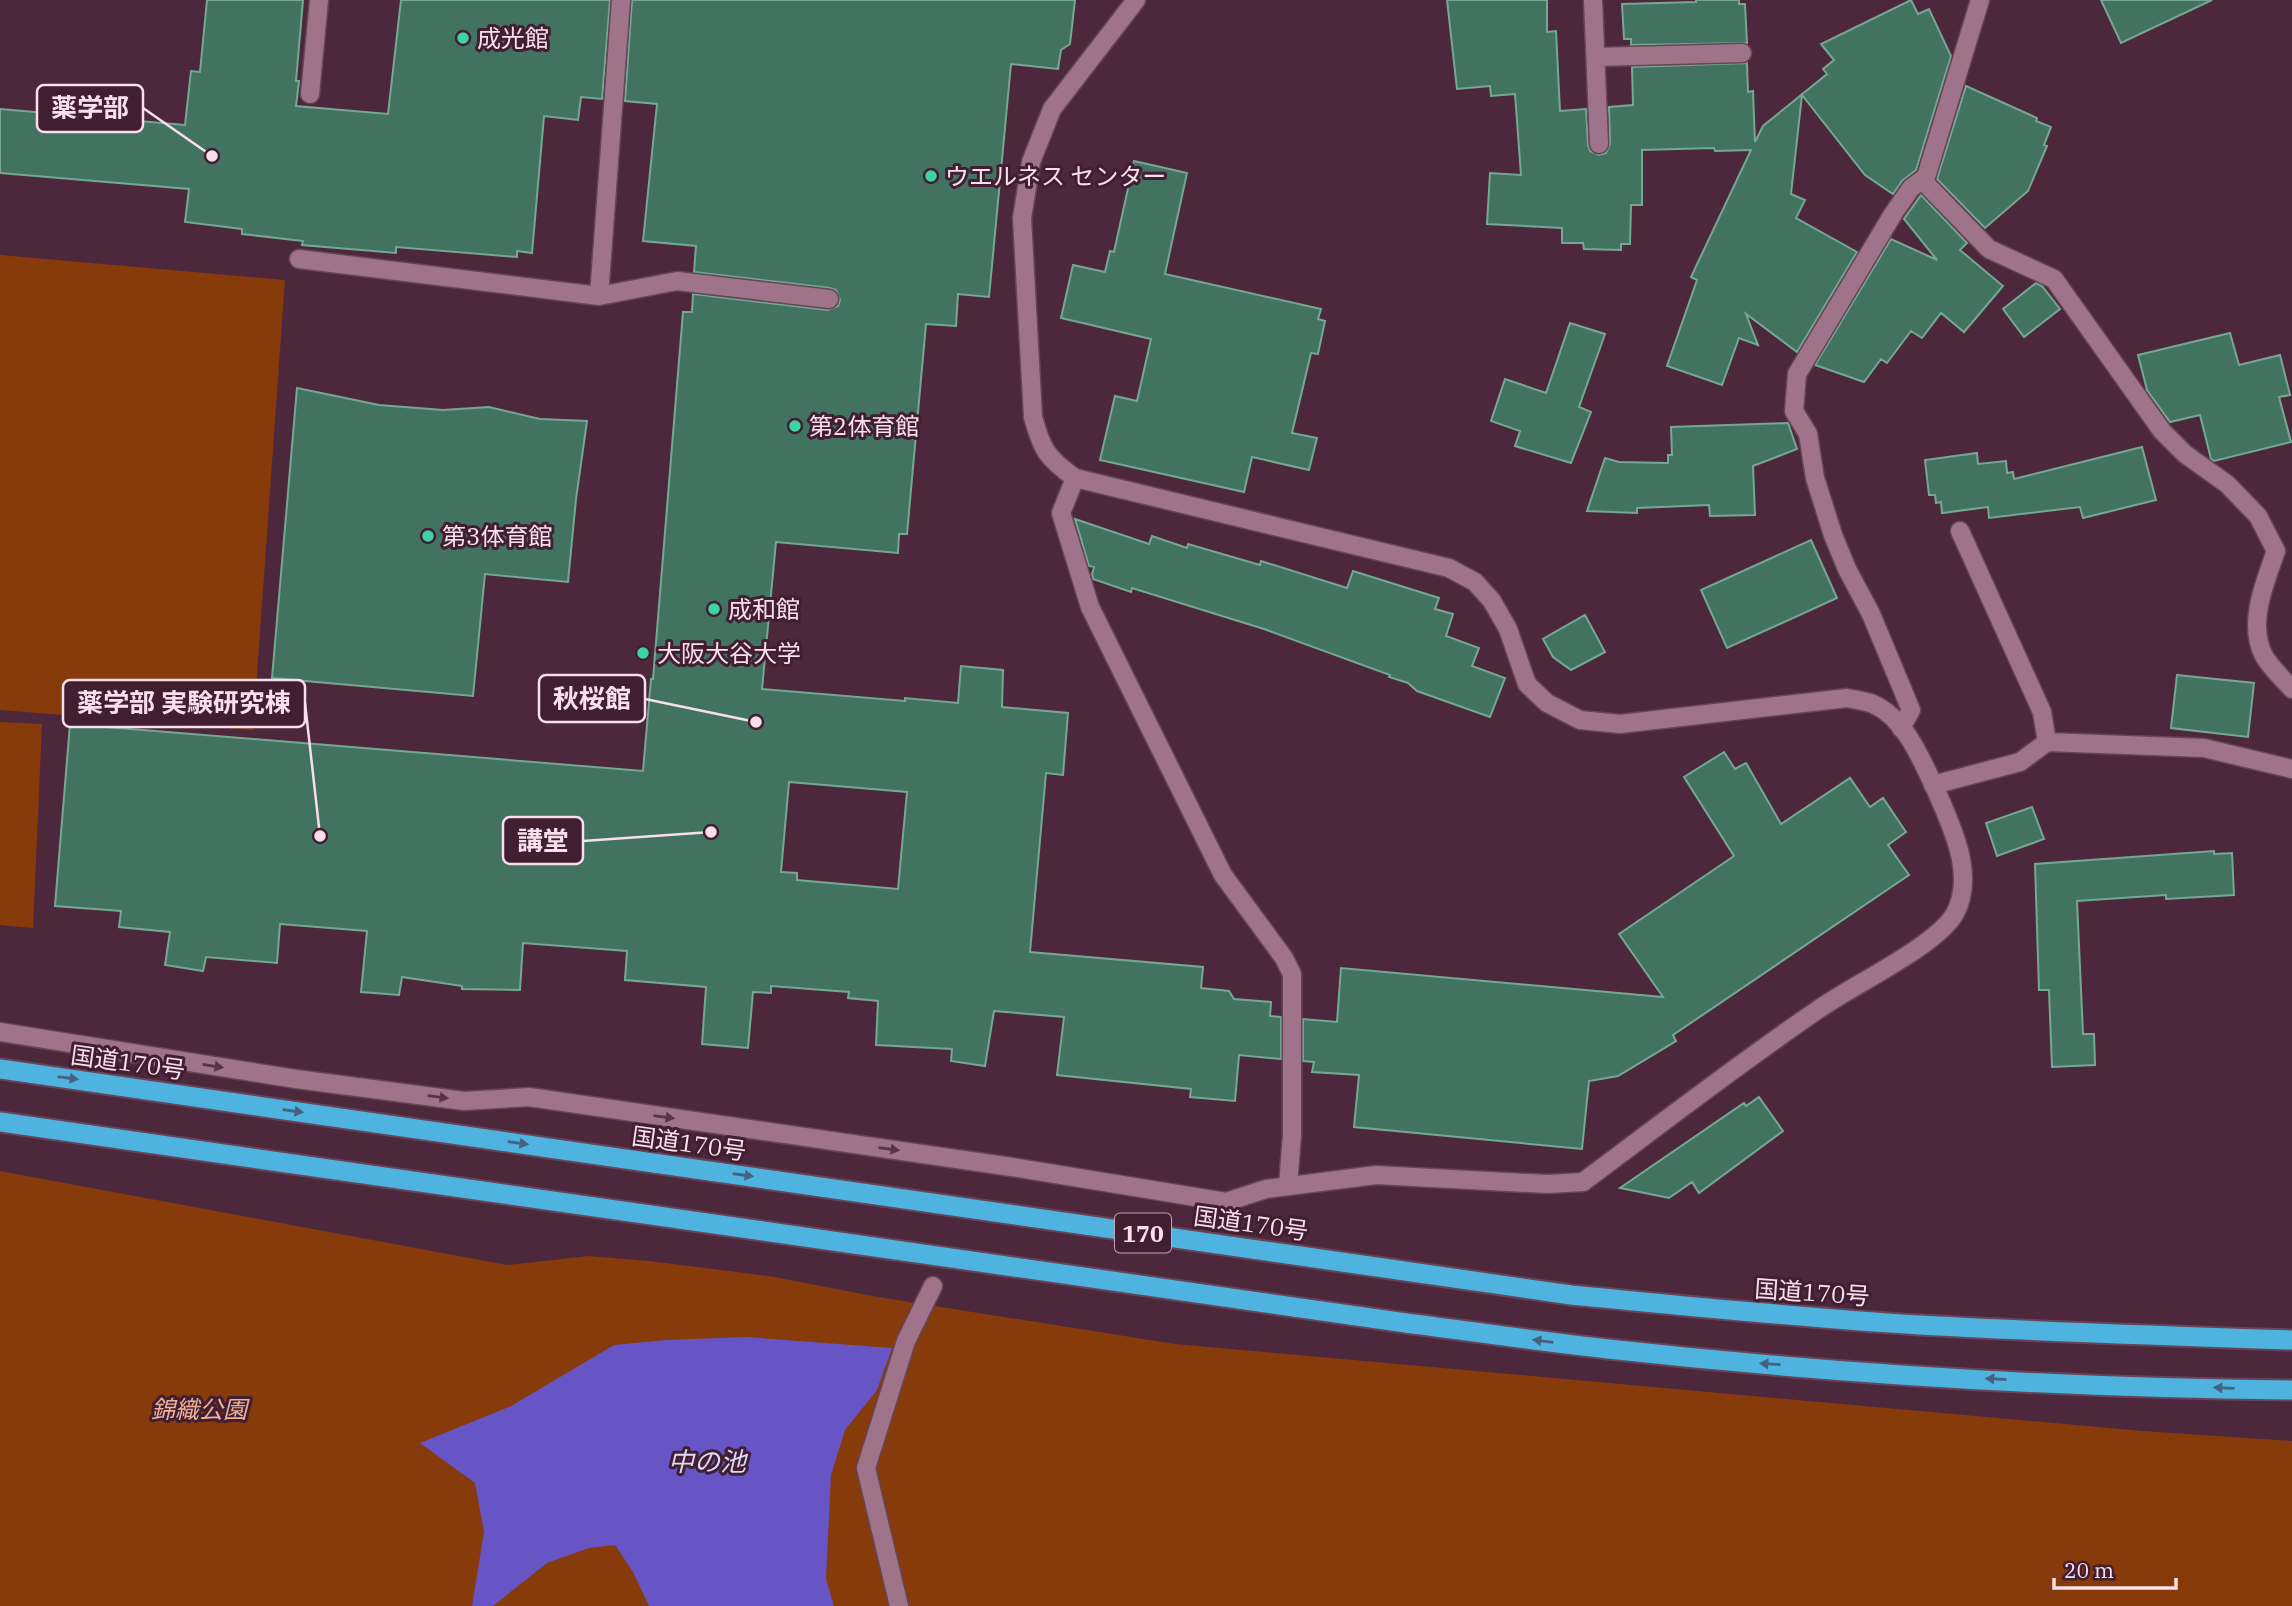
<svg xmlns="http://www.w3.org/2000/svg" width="2292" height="1606" viewBox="0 0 2292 1606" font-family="'IBM Plex Serif','Noto Sans JP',serif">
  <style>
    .green { fill: #873a0a }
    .water { fill: #6754c5 }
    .building { fill: #427360; stroke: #75a892; stroke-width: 2; fill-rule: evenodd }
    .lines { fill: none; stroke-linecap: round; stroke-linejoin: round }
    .service-casing { stroke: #654557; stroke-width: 21 }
    .pedestrian-casing { stroke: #654557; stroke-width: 21 }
    .minor-casing { stroke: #654557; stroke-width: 21 }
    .tertiary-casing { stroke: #654557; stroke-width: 21 }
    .trunk-casing { stroke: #654557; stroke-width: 23 }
    .service { stroke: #9f748a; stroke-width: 18 }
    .pedestrian { stroke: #9f748a; stroke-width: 18 }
    .minor { stroke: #9f748a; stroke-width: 18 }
    .tertiary { stroke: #9f748a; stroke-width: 18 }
    .trunk { stroke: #4eb4df; stroke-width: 19 }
    .oneway { fill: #593448 }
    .oneway2 { fill: #476280 }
    .poi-dot { fill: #3dd4a3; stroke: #421e32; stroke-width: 2.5 }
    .labels { text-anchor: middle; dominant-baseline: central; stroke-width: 6; stroke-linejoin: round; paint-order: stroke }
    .shield { fill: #421e32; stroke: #c1a5b4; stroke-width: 2 }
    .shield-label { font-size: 23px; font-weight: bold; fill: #f8dfeb }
    .poi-label { font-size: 24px; fill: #f8dfeb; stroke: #421e32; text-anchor: start }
    .street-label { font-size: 24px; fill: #f8dfeb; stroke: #421e32 }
    .park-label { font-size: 24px; font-style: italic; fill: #edb295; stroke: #421e32 }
    .water-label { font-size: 26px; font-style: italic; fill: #dadaf7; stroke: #421e32 }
    .leader { fill: none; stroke: #f8dfeb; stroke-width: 2.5 }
    .callout-dot { fill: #f8dfeb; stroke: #421e32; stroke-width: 2.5 }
    .callout { fill: #421e32; stroke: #f8dfeb; stroke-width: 2.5 }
    .callout-label { font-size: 26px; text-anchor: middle; font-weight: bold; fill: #f8dfeb }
  </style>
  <rect width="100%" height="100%" fill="#4d283c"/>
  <path class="green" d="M 0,255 L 285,280 L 253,730 L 0,710 Z
    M 0,722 L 42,724 L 33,928 L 0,925 Z
    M 0,1171 L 507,1265 L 589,1256 L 649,1261 L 769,1276 L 878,1297 L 1175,1344 L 2143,1431 L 2292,1441 L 2292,1606 L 0,1606 Z"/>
  <path class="water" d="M 746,1337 L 892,1348 L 877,1390 L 845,1430 L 831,1475 L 826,1579 L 834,1606 L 649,1606 L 633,1572 L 615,1545 L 589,1548 L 547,1563 L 493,1606 L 472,1606 L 484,1532 L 475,1483 L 420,1443 L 511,1406 L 614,1345 L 665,1340 Z"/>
  <path class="building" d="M 207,0 L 303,0 L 296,81 L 299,81 L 296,106 L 388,114 L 401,0 L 610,0 L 602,99 L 581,97 L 578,120 L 544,116 L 532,253 L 517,251 L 517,257 L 396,247 L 396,253 L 302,245 L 303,241 L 242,234 L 242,229 L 185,222 L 189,189 L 0,173 L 0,109 L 185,125 L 191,71 L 200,72 Z
    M 632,0 L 1075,0 L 1070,44 L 1061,50 L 1058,69 L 1011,64 L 989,297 L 958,294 L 956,326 L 926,324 L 907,534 L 899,534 L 898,553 L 776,542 L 762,689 L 905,701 L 905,698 L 958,703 L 961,666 L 1003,670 L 1002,707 L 1068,713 L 1063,775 L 1046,773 L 1030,952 L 1203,967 L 1201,988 L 1229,991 L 1234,999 L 1271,1002 L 1270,1016 L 1281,1017 L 1281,1059 L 1239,1055 L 1235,1101 L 1190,1097 L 1191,1089 L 1057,1075 L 1064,1017 L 994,1011 L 985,1066 L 951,1061 L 952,1049 L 876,1045 L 878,1001 L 848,998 L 849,992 L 771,986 L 771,993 L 753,992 L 748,1048 L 702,1044 L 706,987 L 625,980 L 627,951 L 523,943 L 520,990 L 462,989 L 462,986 L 402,977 L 399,995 L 361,992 L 367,931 L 280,924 L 277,963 L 206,957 L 203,971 L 165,965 L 170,932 L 119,927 L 121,911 L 55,906 L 70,724 L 643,771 L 651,679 L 653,679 L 683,312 L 692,312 L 693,294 L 828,310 L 838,306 L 840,300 L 836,290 L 830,288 L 694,272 L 696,246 L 643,241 L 657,104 L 625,101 ZM 789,782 L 907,792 L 898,889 L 797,880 L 797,873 L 781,872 Z
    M 1447,0 L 1547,0 L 1547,32 L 1556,31 L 1560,111 L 1586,109 L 1588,145 L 1590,151 L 1599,155 L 1606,153 L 1610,144 L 1609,107 L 1633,105 L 1632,67 L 1747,63 L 1748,92 L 1753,91 L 1755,142 L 1763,126 L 1827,74 L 1823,69 L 1834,60 L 1821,44 L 1911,0 L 1918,14 L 1929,9 L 1951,56 L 1916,170 L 1902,181 L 1893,194 L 1865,175 L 1802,95 L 1791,194 L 1805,200 L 1796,218 L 1857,252 L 1797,352 L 1746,314 L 1758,345 L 1739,338 L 1722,385 L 1667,366 L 1697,280 L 1691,277 L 1751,150 L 1715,151 L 1714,148 L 1642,150 L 1642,205 L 1631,205 L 1630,244 L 1621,244 L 1621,250 L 1584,249 L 1583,243 L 1562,243 L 1562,228 L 1487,224 L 1490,173 L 1521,175 L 1515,94 L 1491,96 L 1490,86 L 1457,89 Z
    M 1696,0 L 1739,0 L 1739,4 L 1745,4 L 1747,43 L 1631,45 L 1631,39 L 1624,39 L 1622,4 L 1696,2 Z
    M 2101,0 L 2212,0 L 2121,43 Z
    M 1966,86 L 2037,118 L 2036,121 L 2051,127 L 2044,145 L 2047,146 L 2028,191 L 1985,228 L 1937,179 Z
    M 1134,161 L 1187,173 L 1165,274 L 1321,309 L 1318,319 L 1325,321 L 1318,354 L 1311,353 L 1292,433 L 1317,438 L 1309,470 L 1252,457 L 1244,492 L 1100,460 L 1115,396 L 1137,401 L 1151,339 L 1061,318 L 1073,265 L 1105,272 L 1110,251 L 1114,252 Z
    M 1921,195 L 1967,243 L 1960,250 L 2003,286 L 1964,332 L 1941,313 L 1922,338 L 1911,331 L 1887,363 L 1881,359 L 1864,382 L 1815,365 L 1891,239 L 1937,260 L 1904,219 Z
    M 2036,283 L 2042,286 L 2060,309 L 2024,337 L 2003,309 Z
    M 1570,323 L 1605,334 L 1579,407 L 1591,412 L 1571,463 L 1515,446 L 1520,431 L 1491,421 L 1505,379 L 1546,393 Z
    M 2230,333 L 2239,365 L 2280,355 L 2290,395 L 2279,397 L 2291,442 L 2214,461 L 2211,459 L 2200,415 L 2170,422 L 2147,390 L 2138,355 Z
    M 297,388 L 379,405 L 443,410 L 489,407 L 540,419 L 587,421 L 576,499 L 568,582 L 485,574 L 473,696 L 272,678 Z
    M 1788,423 L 1797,449 L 1753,466 L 1755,515 L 1710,516 L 1709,505 L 1637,508 L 1637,513 L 1587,511 L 1605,458 L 1619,462 L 1668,463 L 1668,455 L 1672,455 L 1671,427 Z
    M 2142,447 L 2156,500 L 2083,518 L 2080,507 L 1989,518 L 1988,507 L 1942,513 L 1941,502 L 1936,503 L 1935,495 L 1929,495 L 1925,460 L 1977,453 L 1978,464 L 2006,461 L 2007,473 L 2013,472 L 2014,479 Z
    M 1075,519 L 1149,544 L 1152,536 L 1187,548 L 1188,544 L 1260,565 L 1261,561 L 1347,588 L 1353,571 L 1439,598 L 1435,609 L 1453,614 L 1446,636 L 1479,648 L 1472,666 L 1505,678 L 1490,717 L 1417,691 L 1408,683 L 1389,677 L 1390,675 L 1264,629 L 1132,588 L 1131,592 L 1093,579 L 1092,574 L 1094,567 L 1089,566 Z
    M 1811,540 L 1837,598 L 1727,648 L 1701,590 Z
    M 1585,615 L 1605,652 L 1571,670 L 1553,657 L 1543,639 Z
    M 2177,675 L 2254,683 L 2248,737 L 2171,728 Z
    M 1724,752 L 1735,769 L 1746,763 L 1781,824 L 1850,778 L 1870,807 L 1883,798 L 1906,832 L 1888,845 L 1909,875 L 1673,1035 L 1676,1041 L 1618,1076 L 1589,1081 L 1582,1149 L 1354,1127 L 1359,1075 L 1312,1072 L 1314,1062 L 1303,1061 L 1303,1019 L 1337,1022 L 1341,968 L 1663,997 L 1619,934 L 1734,856 L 1684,777 Z
    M 2032,807 L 2044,839 L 1997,856 L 1986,823 Z
    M 2214,851 L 2214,854 L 2232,853 L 2234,895 L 2166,899 L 2166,895 L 2077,901 L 2083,1034 L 2094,1034 L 2095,1065 L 2052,1067 L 2049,990 L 2039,990 L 2035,864 Z
    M 1759,1097 L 1783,1131 L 1699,1193 L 1692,1182 L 1669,1198 L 1620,1188 L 1744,1103 L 1746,1106 Z"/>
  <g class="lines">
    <defs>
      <path id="service" d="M 310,94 L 319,0
        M 299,259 L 599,296 L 621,0
        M 599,296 L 677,281 L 829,299
        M 1075,478 L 1061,513 L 1090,607 L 1223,875 L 1284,958 L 1292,974 L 1292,1135 L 1288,1186"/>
      <path id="pedestrian" d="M 899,1606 L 866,1468 L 906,1341 L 933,1286"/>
      <path id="minor" d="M 1593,0 L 1599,144
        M 1596,57 L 1742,53
        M 1922,180 L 1989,249 L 2054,279 L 2162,431 L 2185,454 L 2227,484 L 2258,516 L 2276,551 C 2265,582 2247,624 2264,656 C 2271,668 2283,679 2292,689
        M 1960,531 L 2042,712 L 2047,742
        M 1901,728 L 1911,710 L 1871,614 L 1847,569 L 1833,535 L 1815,478 L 1808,434 L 1794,411 L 1797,374 L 1893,214 L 1911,188 L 1926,177 L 1980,0
        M 1933,785 L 2020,762 L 2047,742 L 2204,748 L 2292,769
        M 0,1032 L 296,1079 L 464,1101 L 529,1097 L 1012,1167 L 1226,1202 L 1266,1189 L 1376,1175 L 1547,1184 L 1583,1182"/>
      <path id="tertiary" d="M 1136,0 L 1052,109 L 1031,162 L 1022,218 L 1033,417 C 1042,450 1047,458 1075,478 L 1449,568 L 1475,582 L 1492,601 L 1508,629 L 1527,684 L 1547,703 L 1580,720 L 1620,724 L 1847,698 C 1856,700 1865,701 1873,704 C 1905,718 1921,759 1935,788 C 1951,825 1977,876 1954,915 C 1934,947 1853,985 1819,1009 C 1738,1064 1661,1124 1583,1182"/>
      <path id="trunk" d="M 0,1069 L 1571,1295 C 1687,1306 1804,1318 1920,1325 C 2044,1332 2168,1336 2292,1340
        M 0,1122 L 1413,1324 C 1478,1332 1543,1342 1608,1349 C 1835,1374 2064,1388 2292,1390"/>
    </defs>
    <use href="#service" class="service-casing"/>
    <use href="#pedestrian" class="pedestrian-casing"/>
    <use href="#minor" class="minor-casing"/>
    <use href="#tertiary" class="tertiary-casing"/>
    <use href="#trunk" class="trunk-casing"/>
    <use href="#service" class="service"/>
    <use href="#pedestrian" class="pedestrian"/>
    <use href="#minor" class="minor"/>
    <use href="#tertiary" class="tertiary"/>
    <use href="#trunk" class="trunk"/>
  </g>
  <defs><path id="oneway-solid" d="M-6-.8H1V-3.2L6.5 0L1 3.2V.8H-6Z" transform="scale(1.75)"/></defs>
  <g class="oneway">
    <use href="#oneway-solid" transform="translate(213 1066) rotate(9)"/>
    <use href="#oneway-solid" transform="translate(438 1097) rotate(7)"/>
    <use href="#oneway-solid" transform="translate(664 1117) rotate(8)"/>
    <use href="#oneway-solid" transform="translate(889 1149) rotate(8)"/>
  </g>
  <g class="oneway2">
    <use href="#oneway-solid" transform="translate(68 1078) rotate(8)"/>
    <use href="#oneway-solid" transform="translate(293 1111) rotate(8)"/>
    <use href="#oneway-solid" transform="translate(518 1143) rotate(8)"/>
    <use href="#oneway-solid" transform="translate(743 1175) rotate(8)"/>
    <use href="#oneway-solid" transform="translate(1543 1341) rotate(-173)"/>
    <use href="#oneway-solid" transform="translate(1770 1364) rotate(-176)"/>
    <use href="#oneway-solid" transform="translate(1996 1379) rotate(-177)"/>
    <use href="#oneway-solid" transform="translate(2224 1388) rotate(-178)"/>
  </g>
  <g class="poi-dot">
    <circle cx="463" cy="38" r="7"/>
    <circle cx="931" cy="176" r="7"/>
    <circle cx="795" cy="426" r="7"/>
    <circle cx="428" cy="536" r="7"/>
    <circle cx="714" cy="609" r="7"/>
    <circle cx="643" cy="653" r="7"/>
  </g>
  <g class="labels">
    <rect class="shield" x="1115" y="1213.5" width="56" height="39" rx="5"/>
    <g class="shield-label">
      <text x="1143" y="1233">170</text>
    </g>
    <g class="poi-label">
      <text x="477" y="38">成光館</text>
      <text x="945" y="176">ウエルネス センター</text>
      <text x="809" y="426">第2体育館</text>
      <text x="442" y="536">第3体育館</text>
      <text x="728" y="609">成和館</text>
      <text x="657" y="653">大阪大谷大学</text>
    </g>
    <g class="street-label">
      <text transform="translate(128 1062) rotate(8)">国道170号</text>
      <text transform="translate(689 1143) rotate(8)">国道170号</text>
      <text transform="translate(1251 1223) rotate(8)">国道170号</text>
      <text transform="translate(1812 1292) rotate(4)">国道170号</text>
    </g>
    <g class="park-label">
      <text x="199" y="1409">錦織公園</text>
    </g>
    <g class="water-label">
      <text x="707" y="1461">中の池</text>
    </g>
  </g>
  <path class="leader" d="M212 156L143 108M756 722L645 699M320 836L305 703M711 832L583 841"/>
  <g class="callout-dot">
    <circle cx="212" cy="156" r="7"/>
    <circle cx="756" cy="722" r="7"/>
    <circle cx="320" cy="836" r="7"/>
    <circle cx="711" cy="832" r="7"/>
  </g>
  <g class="callout">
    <rect x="37" y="85" width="106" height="47" rx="7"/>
    <rect x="539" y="675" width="106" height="47" rx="7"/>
    <rect x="63" y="680" width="242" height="47" rx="7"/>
    <rect x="503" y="817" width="80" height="47" rx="7"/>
  </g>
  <g class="callout-label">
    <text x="90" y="117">薬学部</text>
    <text x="592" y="708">秋桜館</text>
    <text x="184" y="712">薬学部 実験研究棟</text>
    <text x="543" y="850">講堂</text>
  </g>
  <path d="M2054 1578v10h122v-10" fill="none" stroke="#f8dfeb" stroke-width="3.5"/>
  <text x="2064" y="1578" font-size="21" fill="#f8dfeb" stroke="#421e32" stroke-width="5" paint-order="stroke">20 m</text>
</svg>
